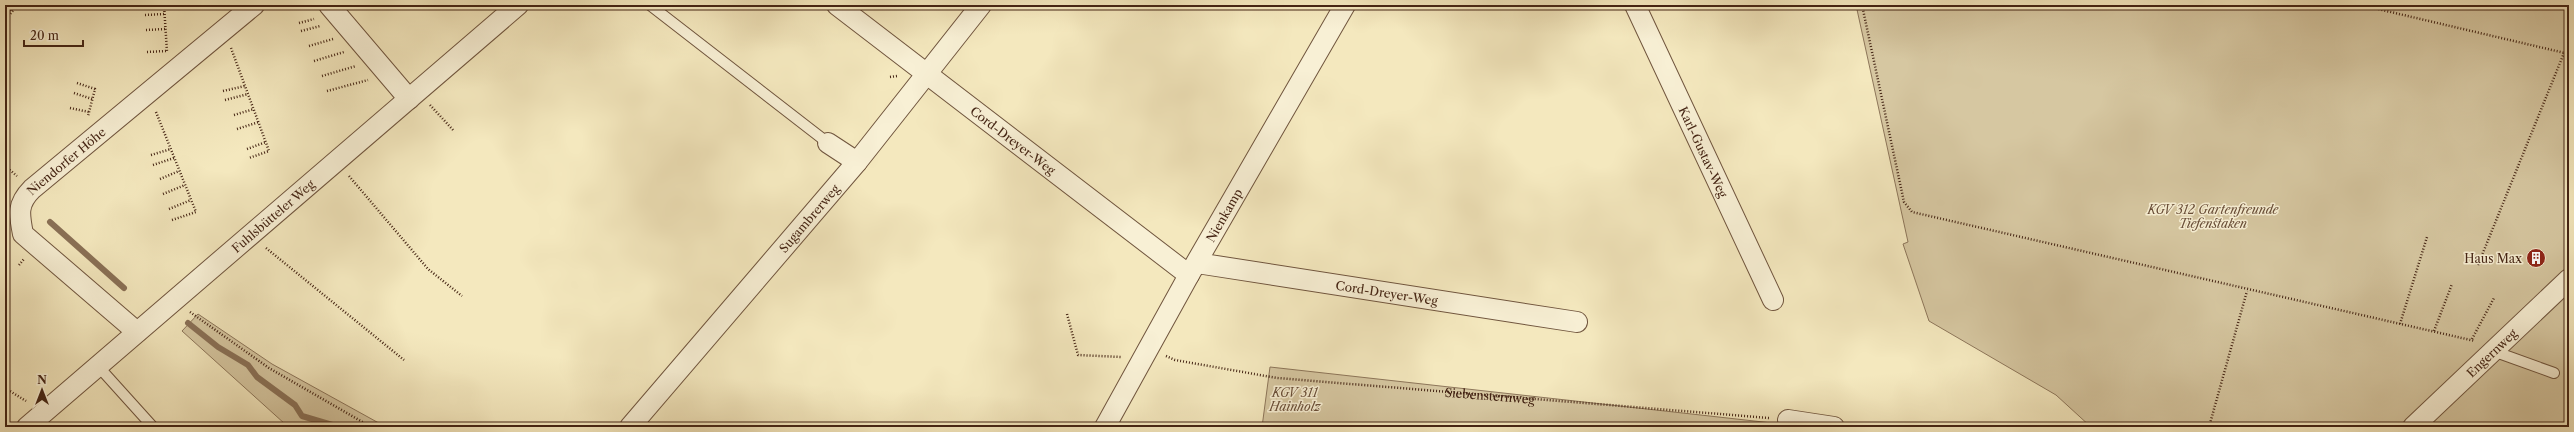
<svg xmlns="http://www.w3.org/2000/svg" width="2574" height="432" viewBox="0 0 2574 432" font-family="'Libre Caslon Text',serif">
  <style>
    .green { fill: #d6c7a1; stroke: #8d765a }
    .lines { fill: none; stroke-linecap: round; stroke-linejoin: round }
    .stream { stroke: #8a7157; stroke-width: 6 }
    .service-casing { stroke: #70553e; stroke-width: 12 }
    .minor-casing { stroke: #70553e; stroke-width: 22 }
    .path { stroke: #442414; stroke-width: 2.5; stroke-dasharray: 1 2; stroke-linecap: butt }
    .service { stroke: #f8f0d5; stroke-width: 10 }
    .minor { stroke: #f8f0d5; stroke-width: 20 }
    .labels { text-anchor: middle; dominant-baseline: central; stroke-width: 3; stroke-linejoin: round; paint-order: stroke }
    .street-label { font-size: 12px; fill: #442414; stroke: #f8f0d5 }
    .park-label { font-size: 12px; font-style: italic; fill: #684d37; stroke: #f8f0d5 }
    .poi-label { font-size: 12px; fill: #442414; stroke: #f8f0d5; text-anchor: end }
  </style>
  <rect width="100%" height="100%" fill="#f4e8be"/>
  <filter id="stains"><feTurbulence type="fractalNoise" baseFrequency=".005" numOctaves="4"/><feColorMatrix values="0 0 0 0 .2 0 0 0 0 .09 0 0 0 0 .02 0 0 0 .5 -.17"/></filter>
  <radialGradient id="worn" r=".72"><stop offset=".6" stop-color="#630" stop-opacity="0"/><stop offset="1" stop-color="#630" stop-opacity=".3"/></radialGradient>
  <path class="green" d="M 1856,5 L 2569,5 L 2569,427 L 2091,427 L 2056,395 L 1929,321 L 1903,244 L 1908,242 Z
    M 198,314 L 272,364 L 386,427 L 291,427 L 285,424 L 182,331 Z
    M 1270,367 L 1808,427 L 1262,427 Z"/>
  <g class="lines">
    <path class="stream" d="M 5,180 L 6,181
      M 50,222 L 124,288
      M 188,323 L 218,347 L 248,365 L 257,377 L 295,405 L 302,416 L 339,427"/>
    <defs>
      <path id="service" d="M 650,5 L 828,143
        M 2493,351 L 2554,373
        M 98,366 L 153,427"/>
      <g id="minor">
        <path d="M 329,5 L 409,99"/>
        <path id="s2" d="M 837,5 L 1189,275"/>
        <path id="s3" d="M 1635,5 L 1773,300"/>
        <path d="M 828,143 L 857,162"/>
        <path id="s4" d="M 1197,263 L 1577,322"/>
        <path id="s5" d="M 137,332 L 23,234 C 19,214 17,204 32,189 L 254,5"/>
        <path d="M 1788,420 L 1834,427"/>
        <path id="s6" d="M 27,427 L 518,5"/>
        <path id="s7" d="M 630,427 L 857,162 L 981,5"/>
        <path id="s8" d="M 1105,427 L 1189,275 L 1345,5"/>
        <path id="s9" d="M 2413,427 L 2569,279"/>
      </g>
    </defs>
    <use href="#service" class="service-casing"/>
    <use href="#minor" class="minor-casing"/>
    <g class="path">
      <path d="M 164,5 L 167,52"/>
      <path d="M 1862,5 L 1904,202 L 1912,212 L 2475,341"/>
      <path d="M 2361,5 L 2569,54"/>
      <path d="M 5,7 L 12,12"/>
      <path d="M 145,15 L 164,14"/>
      <path d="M 5,21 L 17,5"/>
      <path d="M 299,23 L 314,19"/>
      <path d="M 146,30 L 165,29"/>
      <path d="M 301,31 L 320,26"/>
      <path d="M 309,46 L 333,39"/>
      <path d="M 231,48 L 269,151 L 249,158"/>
      <path d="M 147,52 L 166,51"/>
      <path d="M 314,61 L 344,52"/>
      <path d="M 322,76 L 356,66"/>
      <path d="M 890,77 L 897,76"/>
      <path d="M 77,83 L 95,89 L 88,116"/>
      <path d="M 223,91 L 245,86"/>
      <path d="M 327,91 L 368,80"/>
      <path d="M 74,93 L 92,99"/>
      <path d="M 225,100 L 248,94"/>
      <path d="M 430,105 L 454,131"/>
      <path d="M 70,108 L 89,112"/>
      <path d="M 156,112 L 196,212 L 172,220"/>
      <path d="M 234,115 L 254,109"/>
      <path d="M 237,129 L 259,122"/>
      <path d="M 247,149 L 266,142"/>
      <path d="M 151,155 L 171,149"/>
      <path d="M 153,165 L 174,158"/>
      <path d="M 5,166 L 17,176"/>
      <path d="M 349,176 L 428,269 L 462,296"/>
      <path d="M 160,179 L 179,171"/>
      <path d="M 163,194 L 185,185"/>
      <path d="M 169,209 L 191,200"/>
      <path d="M 266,248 L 404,360"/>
      <path d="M 19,265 L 24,259"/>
      <path d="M 2478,265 L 2564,53"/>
      <path d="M 190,312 L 269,368 L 371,427"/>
      <path d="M 1067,314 L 1078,355 L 1121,357"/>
      <path d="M 2400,324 L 2427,237"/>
      <path d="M 2434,331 L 2452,284"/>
      <path d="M 2472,339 L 2494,298"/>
      <path id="s1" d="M 1166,356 L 1175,360 L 1277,378 L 1769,418"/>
      <path d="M 5,388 L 26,401"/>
      <path d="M 2209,427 L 2247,291"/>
      <path d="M 2564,427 L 2569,411"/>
    </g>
    <use href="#service" class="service"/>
    <use href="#minor" class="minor"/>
  </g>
  <defs>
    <symbol id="building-disc" viewBox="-11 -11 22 22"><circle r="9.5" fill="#8f2418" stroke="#f8f0d5"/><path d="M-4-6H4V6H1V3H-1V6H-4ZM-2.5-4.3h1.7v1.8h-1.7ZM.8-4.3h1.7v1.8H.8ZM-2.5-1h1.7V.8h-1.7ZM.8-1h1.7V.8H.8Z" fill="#fff"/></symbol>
  </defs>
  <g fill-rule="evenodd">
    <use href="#building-disc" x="2525" y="247" width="22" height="22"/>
  </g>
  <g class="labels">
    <g class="street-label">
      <text stroke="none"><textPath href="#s2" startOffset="222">Cord-Dreyer-Weg</textPath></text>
      <text stroke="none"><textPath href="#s3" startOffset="162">Karl-Gustav-Weg</textPath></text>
      <text stroke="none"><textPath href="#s5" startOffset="243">Niendorfer Höhe</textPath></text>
      <text stroke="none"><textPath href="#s8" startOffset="243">Nienkamp</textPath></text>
      <text stroke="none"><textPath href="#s6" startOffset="324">Fuhlsbütteler Weg</textPath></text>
      <text stroke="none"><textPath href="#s7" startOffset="275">Sugambrerweg</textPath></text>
      <text stroke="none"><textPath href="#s4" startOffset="192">Cord-Dreyer-Weg</textPath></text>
      <text stroke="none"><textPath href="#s9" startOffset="108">Engernweg</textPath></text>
      <text stroke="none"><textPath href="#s1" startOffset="327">Siebensternweg</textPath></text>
    </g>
    <g class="park-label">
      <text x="2213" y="209">KGV 312 Gartenfreunde<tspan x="2213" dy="14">Tiefenstaken</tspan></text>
      <text x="1295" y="392">KGV 311<tspan x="1295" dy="14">Hainholz</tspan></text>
    </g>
    <g class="poi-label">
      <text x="2522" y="258">Haus Max</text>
    </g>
  </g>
  <rect width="2574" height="432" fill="none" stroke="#f4e8be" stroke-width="20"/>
  <rect x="6" y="6" width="2562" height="420" fill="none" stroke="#442414" stroke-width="2"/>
  <rect x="10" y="10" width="2554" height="412" fill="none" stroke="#442414"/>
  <g transform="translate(42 390)" stroke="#f8f0d5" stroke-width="3" paint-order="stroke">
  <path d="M0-3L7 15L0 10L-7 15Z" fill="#442414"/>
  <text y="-6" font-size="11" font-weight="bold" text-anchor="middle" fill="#442414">N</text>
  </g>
  <path d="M24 40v6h59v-6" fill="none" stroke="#442414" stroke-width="2"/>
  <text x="30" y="40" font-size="12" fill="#442414" stroke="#f8f0d5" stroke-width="3" paint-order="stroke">20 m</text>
  <rect width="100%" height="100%" filter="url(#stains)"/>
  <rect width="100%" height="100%" fill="url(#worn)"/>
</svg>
